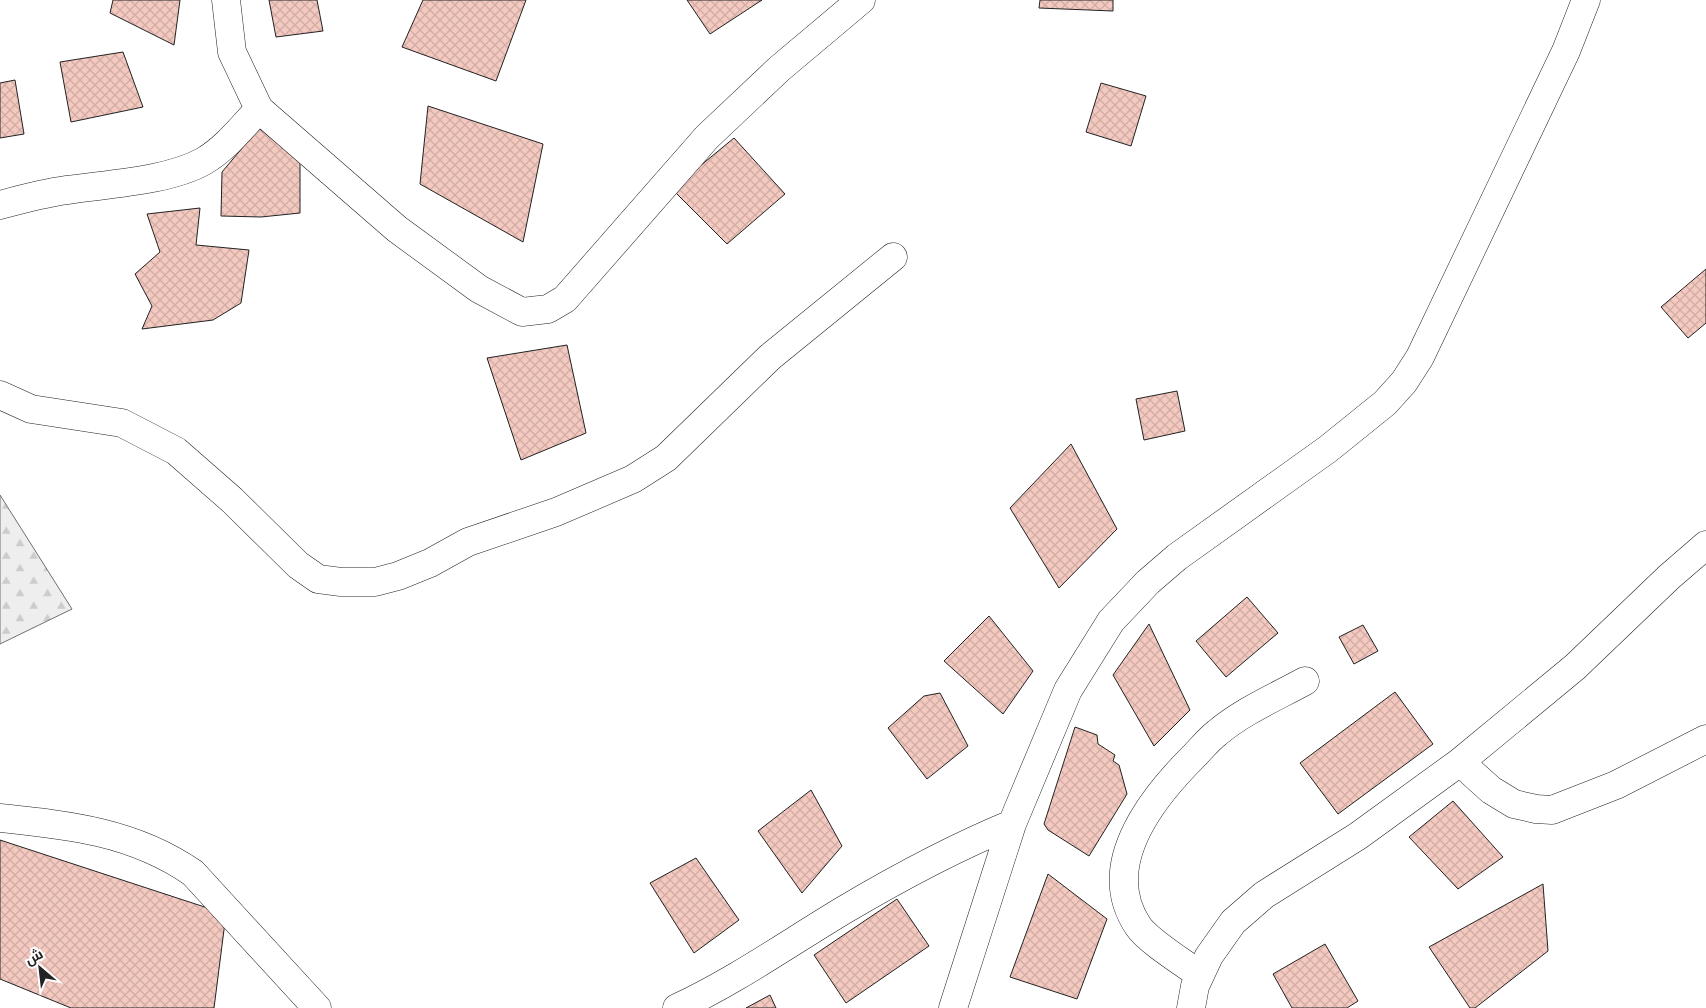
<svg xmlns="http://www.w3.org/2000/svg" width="1706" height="1008" viewBox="0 0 1706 1008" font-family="'Nunito Sans',Cairo,sans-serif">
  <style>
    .forest { fill: url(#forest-firs); stroke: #6f6f6f }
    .building { fill: url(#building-cross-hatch); stroke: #222 }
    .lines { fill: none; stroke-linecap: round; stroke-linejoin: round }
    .minor-casing { stroke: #222; stroke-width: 29 }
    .minor { stroke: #fff; stroke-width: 28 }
  </style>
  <defs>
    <pattern id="forest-firs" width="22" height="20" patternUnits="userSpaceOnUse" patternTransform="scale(1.25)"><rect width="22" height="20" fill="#eee"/><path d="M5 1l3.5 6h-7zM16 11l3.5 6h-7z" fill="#ccc"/></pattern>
    <pattern id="building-cross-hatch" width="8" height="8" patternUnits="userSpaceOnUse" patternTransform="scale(1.25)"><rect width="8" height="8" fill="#f3c9c0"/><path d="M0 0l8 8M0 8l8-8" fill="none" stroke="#d0aca5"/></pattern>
  </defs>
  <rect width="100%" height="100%" fill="#fff"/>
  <path class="forest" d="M 0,495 L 72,609 L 0,644 Z"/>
  <path class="building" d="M 113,0 L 180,0 L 174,45 L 110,13 Z
    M 269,0 L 317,0 L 323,31 L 276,37 Z
    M 423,0 L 526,0 L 496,81 L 402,47 Z
    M 687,0 L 762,0 L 710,34 Z
    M 1040,0 L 1113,0 L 1113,11 L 1039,8 Z
    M 123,52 L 143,107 L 71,122 L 60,62 Z
    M 15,80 L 24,134 L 0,138 L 0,83 Z
    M 1101,83 L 1146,96 L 1131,146 L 1086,132 Z
    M 428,106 L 543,144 L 523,242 L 420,184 Z
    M 259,128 L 300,162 L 300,213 L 261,217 L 221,216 L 222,172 Z
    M 734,138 L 785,194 L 727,244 L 672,189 Z
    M 200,208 L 196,245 L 249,250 L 241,303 L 213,320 L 142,329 L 152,306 L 135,274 L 160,252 L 147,214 Z
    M 1706,269 L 1706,323 L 1688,338 L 1661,307 Z
    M 567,345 L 586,433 L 521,460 L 487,358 Z
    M 1177,391 L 1185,431 L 1144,440 L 1136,399 Z
    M 1071,444 L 1117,529 L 1059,588 L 1010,508 Z
    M 1247,597 L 1278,633 L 1226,677 L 1196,641 Z
    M 989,616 L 1033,671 L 1003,714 L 944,661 Z
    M 1149,624 L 1190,710 L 1154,746 L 1113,675 Z
    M 1363,625 L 1378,651 L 1354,664 L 1339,637 Z
    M 1395,692 L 1433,744 L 1338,814 L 1300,763 Z
    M 940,693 L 968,746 L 927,779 L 888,728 L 924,696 Z
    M 1075,727 L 1097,735 L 1098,744 L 1115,755 L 1113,761 L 1119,765 L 1127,794 L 1089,856 L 1048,830 L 1044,824 Z
    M 811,790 L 842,846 L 802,893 L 758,831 Z
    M 1453,801 L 1503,857 L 1458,889 L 1409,837 Z
    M 0,840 L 226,914 L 214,1008 L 71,1008 L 0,979 Z
    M 696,858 L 739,920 L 694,953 L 650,883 Z
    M 1048,874 L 1107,919 L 1077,999 L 1010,977 Z
    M 1543,884 L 1548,951 L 1475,1008 L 1470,1008 L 1429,947 Z
    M 897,899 L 929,946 L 846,1003 L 814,955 Z
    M 1325,944 L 1358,1001 L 1347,1008 L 1292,1008 L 1273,974 Z
    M 770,995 L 776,1008 L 746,1008 Z"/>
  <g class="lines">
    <defs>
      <path id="minor" d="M 226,0 L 232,52 L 259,109 L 267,116 L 397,229 L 479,289 L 522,312 L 548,309 L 565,299 L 707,137 L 779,69 L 861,0
        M 0,205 C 22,199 44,193 67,190 C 107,184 169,181 204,161 C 226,148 242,127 259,109
        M 0,395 L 31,409 L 122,423 L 176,451 L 232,500 L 298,565 L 318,579 L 341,582 L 375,582 L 398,576 L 430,563 L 468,542 L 556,512 L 633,479 L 666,458 L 770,357 L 893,257
        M 1460,762 L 1491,790 L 1514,804 L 1536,809 L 1552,810 L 1616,785 L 1706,739
        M 0,818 C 69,825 134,832 193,873 L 317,1008
        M 1200,975 C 1184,963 1148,941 1138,926 C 1098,866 1151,799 1193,757 C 1201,749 1208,740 1217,733 C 1243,711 1276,697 1305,681
        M 677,1008 C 735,981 789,943 844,910 C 898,878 954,848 1012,824
        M 953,1008 L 1012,824 L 1068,690 L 1111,621 L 1148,582 L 1177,557 L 1328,449 L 1385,403 L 1404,382 L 1420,357 L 1566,51 L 1586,0
        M 1191,1008 L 1195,986 L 1209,956 L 1233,922 L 1264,895 L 1358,836 L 1460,762 L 1575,667 L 1669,577 L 1706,545"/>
    </defs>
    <use href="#minor" class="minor-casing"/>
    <use href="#minor" class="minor"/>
  </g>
  <g transform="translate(40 968) rotate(332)" stroke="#ffffff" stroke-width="4" paint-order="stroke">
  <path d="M0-4L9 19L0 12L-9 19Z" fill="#222222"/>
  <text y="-8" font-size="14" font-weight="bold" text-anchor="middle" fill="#222222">ش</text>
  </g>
</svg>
